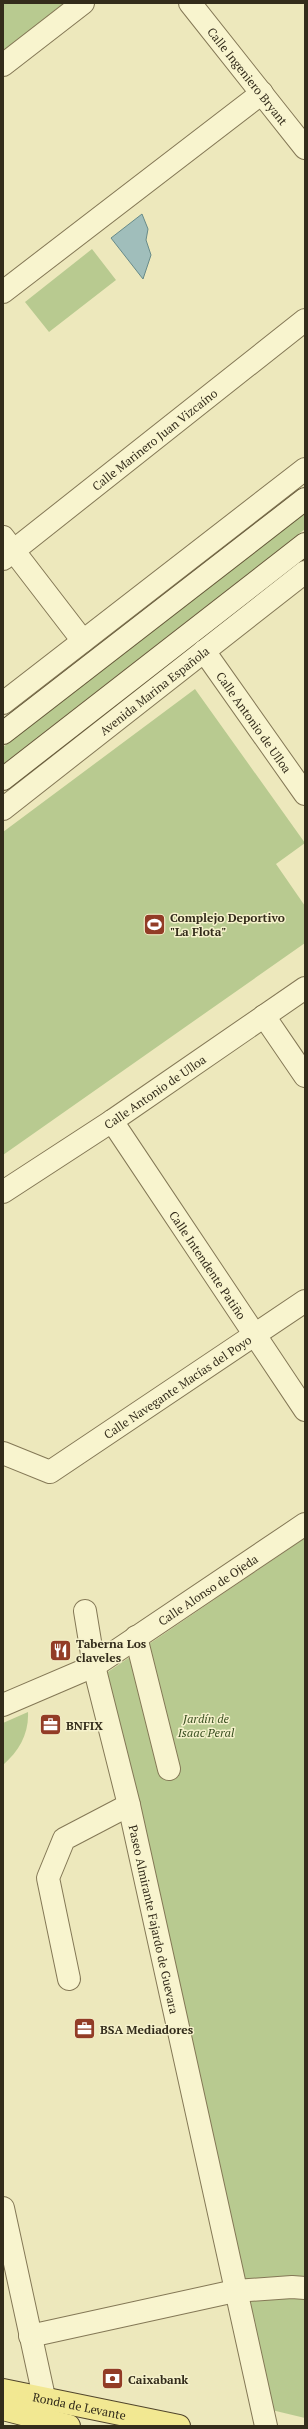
<svg xmlns="http://www.w3.org/2000/svg" width="308" height="2429" viewBox="0 0 308 2429" font-family="'PT Serif',serif">
  <style>
    .green { fill: #b8ca90 }
    .water { fill: #a0bebb; stroke: #688b89 }
    .lines { fill: none; stroke-linecap: round; stroke-linejoin: round }
    .street-casing { stroke: #847856; stroke-width: 24 }
    .secondary-casing { stroke: #655939; stroke-width: 24 }
    .primary-casing { stroke: #51452b; stroke-width: 24 }
    .street { stroke: #f8f4ce; stroke-width: 22 }
    .secondary { stroke: #f8f4ce; stroke-width: 22 }
    .primary { stroke: #f2e892; stroke-width: 22 }
    .labels { text-anchor: middle; dominant-baseline: central; stroke-width: 3; stroke-linejoin: round; paint-order: stroke }
    .street-label { font-size: 12px; fill: #332c1b; stroke: #f5f1cb }
    .poi-label { font-size: 12px; font-weight: bold; fill: #332c1b; stroke: #f5f1cb; text-anchor: start }
    .park-label { font-size: 12px; font-style: italic; fill: #3a5021; stroke: #f5f1cb }
  </style>
  <rect width="100%" height="100%" fill="#ede8bc"/>
  <path class="green" d="M 3,3 L 83,3 L 3,65 Z
    M 92,249 L 116,280 L 49,332 L 25,302 Z
    M 305,512 L 305,529 L 3,764 L 3,747 Z
    M 195,689 L 305,843 L 276,864 L 305,906 L 305,943 L 3,1155 L 3,832 Z
    M 305,1538 L 305,2418 L 255,2406 L 96,1680 Z
    M 28,1712 C 29,1734 19,1751 3,1765 L 3,1723 Z"/>
  <path class="water" d="M 142,214 L 148,229 L 146,240 L 151,255 L 143,279 L 111,238 Z"/>
  <g class="lines">
    <defs>
      <g id="street">
        <path id="s1" d="M 190,3 L 305,148"/>
        <path d="M 3,65 L 83,3"/>
        <path d="M 3,292 L 262,93"/>
        <path d="M 3,537 L 83,641"/>
        <path id="s2" d="M 3,559 L 305,320"/>
        <path id="s3" d="M 204,651 L 305,794"/>
        <path d="M 3,703 L 305,469"/>
        <path id="s4" d="M 3,809 L 305,572"/>
        <path d="M 264,1016 L 305,1076"/>
        <path id="s5" d="M 112,1121 L 305,1410"/>
        <path id="s6" d="M 3,1192 L 112,1121 L 305,988"/>
        <path id="s7" d="M 3,1453 L 50,1472 L 305,1301"/>
        <path id="s8" d="M 85,1611 L 94,1666 L 129,1805 L 266,2426"/>
        <path d="M 136,1637 L 169,1769"/>
        <path id="s9" d="M 3,1705 L 94,1666 L 305,1524"/>
        <path d="M 69,1979 L 48,1878 L 64,1839 L 129,1805"/>
        <path d="M 3,2208 L 44,2397"/>
        <path d="M 30,2336 L 235,2291 L 292,2287 L 305,2288"/>
      </g>
      <path id="secondary" d="M 3,733 L 305,499
        M 3,779 L 305,544"/>
      <g id="primary">
        <path id="s10" d="M 3,2390 L 179,2426"/>
        <path d="M 3,2409 L 69,2426"/>
      </g>
    </defs>
    <use href="#street" class="street-casing"/>
    <use href="#secondary" class="secondary-casing"/>
    <use href="#primary" class="primary-casing"/>
    <use href="#street" class="street"/>
    <use href="#secondary" class="secondary"/>
    <use href="#primary" class="primary"/>
  </g>
  <defs>
    <symbol id="stadium-square" viewBox="-11 -11 22 22"><rect x="-9" y="-9" width="18" height="18" rx="4" fill="#923c26" stroke="#f5f1cb"/><path d="M0-5a6.5 5 0 1 0 0 10a6.5 5 0 1 0 0-10ZM-3.5-1.8h7v3.6h-7Z" fill="#fff"/></symbol>
    <symbol id="restaurant-square" viewBox="-11 -11 22 22"><rect x="-9" y="-9" width="18" height="18" rx="4" fill="#923c26" stroke="#f5f1cb"/><path d="M-5-6h1v4h1v-4h1v4h1v-4h1v5L-1.5 .5V6h-2V.5L-5-1ZM5-6V6H3V1.5H1.5Q1.5-4 5-6Z" fill="#fff"/></symbol>
    <symbol id="office-square" viewBox="-11 -11 22 22"><rect x="-9" y="-9" width="18" height="18" rx="4" fill="#923c26" stroke="#f5f1cb"/><path d="M-6-3h4V-5.5h4V-3h4V5H-6ZM-1-4.5V-3h2v-1.5ZM-6 0V1H6V0Z" fill="#fff"/></symbol>
    <symbol id="bank-square" viewBox="-11 -11 22 22"><rect x="-9" y="-9" width="18" height="18" rx="4" fill="#923c26" stroke="#f5f1cb"/><path d="M-6-4H6V4H-6ZM0-2.3a2.3 2.3 0 1 0 0 4.6a2.3 2.3 0 1 0 0-4.6Z" fill="#fff"/></symbol>
  </defs>
  <g fill-rule="evenodd">
    <use href="#stadium-square" x="142" y="912" width="25" height="25"/>
    <use href="#restaurant-square" x="48" y="1638" width="25" height="25"/>
    <use href="#office-square" x="38" y="1712" width="25" height="25"/>
    <use href="#office-square" x="72" y="2016" width="25" height="25"/>
    <use href="#bank-square" x="100" y="2366" width="25" height="25"/>
  </g>
  <g class="labels">
    <g class="street-label">
      <text stroke="none"><textPath href="#s1" startOffset="93">Calle Ingeniero Bryant</textPath></text>
      <text stroke="none"><textPath href="#s2" startOffset="193">Calle Marinero Juan Vizcaíno</textPath></text>
      <text stroke="none"><textPath href="#s4" startOffset="192">Avenida Marina Española</textPath></text>
      <text stroke="none"><textPath href="#s3" startOffset="87">Calle Antonio de Ulloa</textPath></text>
      <text stroke="none"><textPath href="#s6" startOffset="182">Calle Antonio de Ulloa</textPath></text>
      <text stroke="none"><textPath href="#s5" startOffset="173">Calle Intendente Patiño</textPath></text>
      <text stroke="none"><textPath href="#s7" startOffset="204">Calle Navegante Macías del Poyo</textPath></text>
      <text stroke="none"><textPath href="#s9" startOffset="236">Calle Alonso de Ojeda</textPath></text>
      <text stroke="none"><textPath href="#s8" startOffset="316">Paseo Almirante Fajardo de Guevara</textPath></text>
      <text stroke="none"><textPath href="#s10" startOffset="78">Ronda de Levante</textPath></text>
    </g>
    <g class="poi-label">
      <text x="170" y="917">Complejo Deportivo<tspan x="170" dy="14">"La Flota"</tspan></text>
      <text x="76" y="1643">Taberna Los<tspan x="76" dy="14">claveles</tspan></text>
      <text x="66" y="1725">BNFIX</text>
      <text x="100" y="2029">BSA Mediadores</text>
      <text x="128" y="2379">Caixabank</text>
    </g>
    <g class="park-label">
      <text x="206" y="1718">Jardín de<tspan x="206" dy="14">Isaac Peral</tspan></text>
    </g>
  </g>
  <rect width="308" height="2429" fill="none" stroke="#332c1b" stroke-width="8"/>
</svg>
